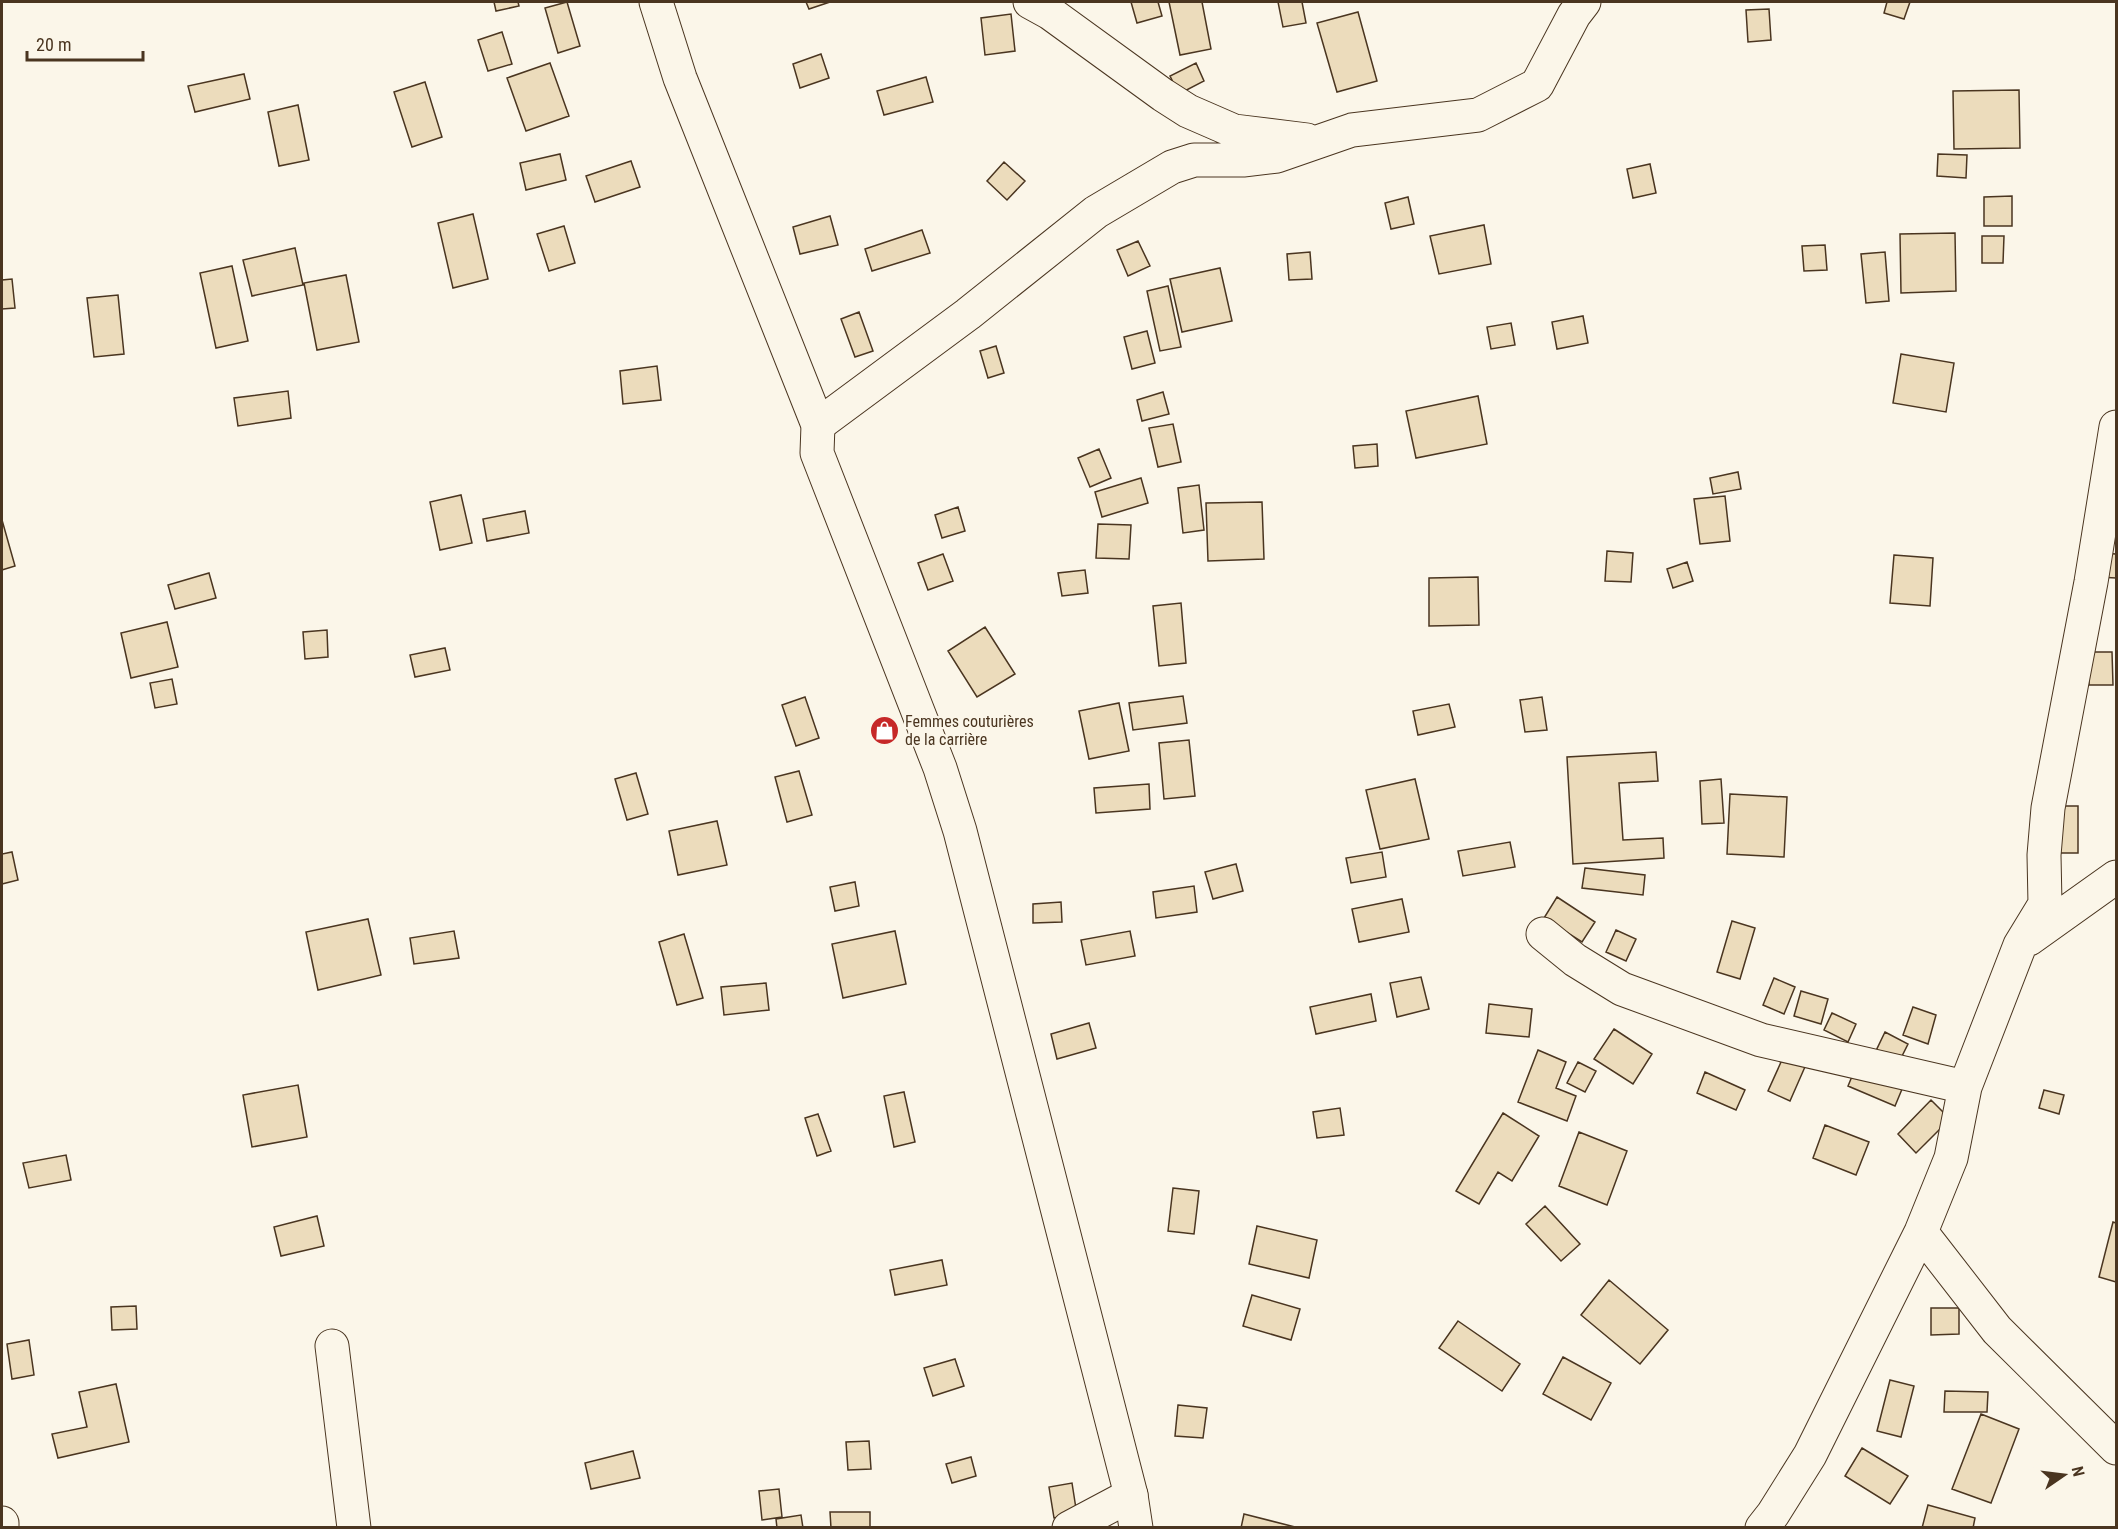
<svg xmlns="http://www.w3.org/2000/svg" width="2118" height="1529" viewBox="0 0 2118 1529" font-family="'Roboto Condensed',sans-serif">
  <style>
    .building { fill: #ecdcbc; stroke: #4a3520; stroke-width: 1.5 }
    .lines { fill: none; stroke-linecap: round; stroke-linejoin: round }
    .street-casing { stroke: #4a3520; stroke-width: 35 }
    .secondary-casing { stroke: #4a3520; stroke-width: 35 }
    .street { stroke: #fbf6e9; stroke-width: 33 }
    .secondary { stroke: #fbf6e9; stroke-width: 33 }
    .labels { text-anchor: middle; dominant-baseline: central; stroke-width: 4.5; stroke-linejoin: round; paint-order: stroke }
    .poi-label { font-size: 16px; fill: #4a3520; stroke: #fbf6e9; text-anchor: start }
  </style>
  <rect width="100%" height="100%" fill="#fbf6e9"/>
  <path class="building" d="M 494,2 L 518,2 L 519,6 L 496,11 Z
    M 567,2 L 580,46 L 558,53 L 545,8 Z
    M 806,2 L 830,2 L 809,9 Z
    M 1131,2 L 1158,2 L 1162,16 L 1137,23 Z
    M 1169,2 L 1202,2 L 1211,49 L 1180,55 Z
    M 1278,2 L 1302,2 L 1306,23 L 1283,27 Z
    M 1887,2 L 1910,2 L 1904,19 L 1884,13 Z
    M 1769,9 L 1771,40 L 1748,42 L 1746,10 Z
    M 1358,12 L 1377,81 L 1337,92 L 1317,23 Z
    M 1011,14 L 1015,51 L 985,55 L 981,18 Z
    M 502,32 L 512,64 L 488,71 L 478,40 Z
    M 821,54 L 829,78 L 800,88 L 793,64 Z
    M 550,63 L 569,116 L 526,131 L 507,78 Z
    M 1196,63 L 1204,81 L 1179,94 L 1170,76 Z
    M 244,74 L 250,99 L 195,112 L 188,86 Z
    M 926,77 L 933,102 L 884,115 L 877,91 Z
    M 425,82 L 442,137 L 412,147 L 394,92 Z
    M 2019,90 L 2020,148 L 1954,149 L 1953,91 Z
    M 298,105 L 309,160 L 279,166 L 268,112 Z
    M 560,154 L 566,180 L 526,190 L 520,163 Z
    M 1938,154 L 1967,155 L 1966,178 L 1937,176 Z
    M 631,161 L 640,187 L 595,202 L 586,176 Z
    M 1004,162 L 1025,181 L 1007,200 L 987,181 Z
    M 1650,164 L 1656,193 L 1633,198 L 1627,169 Z
    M 2012,196 L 2012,226 L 1984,226 L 1984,197 Z
    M 1408,197 L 1414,224 L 1391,229 L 1385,203 Z
    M 473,214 L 488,279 L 453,288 L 438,223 Z
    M 830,216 L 838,245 L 800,254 L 793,227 Z
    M 1484,225 L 1491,264 L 1439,274 L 1430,236 Z
    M 564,226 L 575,263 L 549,271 L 537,234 Z
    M 922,230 L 930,253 L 872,271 L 865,249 Z
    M 1955,233 L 1956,291 L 1901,293 L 1900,234 Z
    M 1982,236 L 2004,236 L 2003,263 L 1982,263 Z
    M 1138,241 L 1150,266 L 1128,276 L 1117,250 Z
    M 1825,245 L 1827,270 L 1804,271 L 1802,246 Z
    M 295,248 L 303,285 L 252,296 L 243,260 Z
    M 1310,252 L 1312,279 L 1289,280 L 1287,254 Z
    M 1885,252 L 1889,301 L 1866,303 L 1861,254 Z
    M 232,266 L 248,341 L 216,348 L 200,273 Z
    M 1220,268 L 1232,321 L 1182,332 L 1170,279 Z
    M 346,275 L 359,342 L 317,350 L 304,283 Z
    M 12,279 L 15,308 L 2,309 L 2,280 Z
    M 1168,286 L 1181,347 L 1160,351 L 1147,291 Z
    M 118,295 L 124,354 L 94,357 L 87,298 Z
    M 859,312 L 873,351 L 855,357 L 841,319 Z
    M 1583,316 L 1588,343 L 1557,349 L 1552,322 Z
    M 1511,323 L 1515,345 L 1491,349 L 1487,327 Z
    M 1147,331 L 1155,363 L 1132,369 L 1124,337 Z
    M 996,346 L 1004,373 L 988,378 L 980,351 Z
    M 1901,354 L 1954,363 L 1946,412 L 1893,403 Z
    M 657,366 L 661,400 L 623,404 L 620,371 Z
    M 288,391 L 291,418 L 238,426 L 234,398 Z
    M 1163,392 L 1169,414 L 1142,421 L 1137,400 Z
    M 1478,396 L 1487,444 L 1416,458 L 1406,411 Z
    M 1173,424 L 1181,462 L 1158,467 L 1149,428 Z
    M 1377,444 L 1378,466 L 1355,468 L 1353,446 Z
    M 1099,449 L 1111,478 L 1090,487 L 1078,458 Z
    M 1738,472 L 1741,489 L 1713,494 L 1710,478 Z
    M 1141,478 L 1148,503 L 1102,517 L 1095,492 Z
    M 1199,485 L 1204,530 L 1183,533 L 1178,488 Z
    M 461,495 L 472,543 L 440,550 L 430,502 Z
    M 1725,496 L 1730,541 L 1700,544 L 1694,499 Z
    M 1262,502 L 1264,559 L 1208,561 L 1206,503 Z
    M 958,507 L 965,531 L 942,538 L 935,515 Z
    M 525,511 L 529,533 L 487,541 L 483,519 Z
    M 2,520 L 15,566 L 2,570 Z
    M 1098,524 L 1131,525 L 1129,559 L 1096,558 Z
    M 1607,551 L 1633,553 L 1631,582 L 1605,581 Z
    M 2099,553 L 2116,554 L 2116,578 L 2098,577 Z
    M 943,554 L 953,581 L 928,590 L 918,563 Z
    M 1894,555 L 1933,558 L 1930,606 L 1890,603 Z
    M 1687,562 L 1693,581 L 1673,588 L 1667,569 Z
    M 1085,570 L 1088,593 L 1062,596 L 1058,573 Z
    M 209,573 L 216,598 L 175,609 L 168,585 Z
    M 1478,577 L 1479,625 L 1429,626 L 1429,578 Z
    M 1181,603 L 1186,663 L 1159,666 L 1153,606 Z
    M 167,622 L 178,667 L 131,678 L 121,633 Z
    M 985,627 L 1015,674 L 977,697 L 948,651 Z
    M 327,630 L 328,657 L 305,659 L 303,632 Z
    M 445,648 L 450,670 L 415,677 L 410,655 Z
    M 2088,652 L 2112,652 L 2113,685 L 2089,685 Z
    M 172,679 L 177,704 L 155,708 L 150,683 Z
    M 1183,696 L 1187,723 L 1133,730 L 1129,703 Z
    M 805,697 L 819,738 L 796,746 L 782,705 Z
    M 1542,697 L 1547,730 L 1525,732 L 1520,700 Z
    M 1119,703 L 1129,751 L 1089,759 L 1079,711 Z
    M 1449,704 L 1455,727 L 1418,735 L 1413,711 Z
    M 1189,740 L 1195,796 L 1164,799 L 1159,743 Z
    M 1656,752 L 1658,781 L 1619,783 L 1623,840 L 1663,838 L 1664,858 L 1573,864 L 1567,757 Z
    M 799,771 L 812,815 L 787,822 L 775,777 Z
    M 636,773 L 648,814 L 627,820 L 615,779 Z
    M 1415,779 L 1429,839 L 1380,849 L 1366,790 Z
    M 1721,779 L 1724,823 L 1702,824 L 1700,781 Z
    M 1149,784 L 1150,809 L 1096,813 L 1094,788 Z
    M 1730,794 L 1787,797 L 1784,857 L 1727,854 Z
    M 2054,806 L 2078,806 L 2078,853 L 2054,853 Z
    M 717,821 L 727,865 L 678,875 L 669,831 Z
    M 1510,842 L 1515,867 L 1463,876 L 1458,851 Z
    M 12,852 L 18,880 L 2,884 L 2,854 Z
    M 1382,852 L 1386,877 L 1351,883 L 1346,858 Z
    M 1236,864 L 1243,891 L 1213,899 L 1205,872 Z
    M 1585,868 L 1645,875 L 1643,895 L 1582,888 Z
    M 855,882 L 859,906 L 835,911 L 830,887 Z
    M 1194,886 L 1197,912 L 1156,918 L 1153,892 Z
    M 1557,897 L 1595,922 L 1582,942 L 1544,918 Z
    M 1402,899 L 1409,932 L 1359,942 L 1352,909 Z
    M 1061,902 L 1062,922 L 1033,923 L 1033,904 Z
    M 368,919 L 381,975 L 318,990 L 306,932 Z
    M 1732,921 L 1755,928 L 1740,979 L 1717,972 Z
    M 1616,930 L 1636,939 L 1626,961 L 1606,952 Z
    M 454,931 L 459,958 L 414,964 L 410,938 Z
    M 895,931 L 906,984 L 843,998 L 832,944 Z
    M 1130,931 L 1135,956 L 1086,965 L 1081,940 Z
    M 684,934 L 703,998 L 677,1005 L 659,942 Z
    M 1421,977 L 1429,1009 L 1397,1017 L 1390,983 Z
    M 1774,978 L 1795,987 L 1784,1014 L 1763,1005 Z
    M 766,983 L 769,1010 L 724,1015 L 721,987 Z
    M 1801,991 L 1828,999 L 1821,1024 L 1794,1016 Z
    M 1371,994 L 1376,1021 L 1316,1034 L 1310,1007 Z
    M 1489,1004 L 1532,1009 L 1529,1037 L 1486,1033 Z
    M 1913,1007 L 1936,1015 L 1928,1044 L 1903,1035 Z
    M 1832,1013 L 1856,1024 L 1848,1042 L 1824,1030 Z
    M 1089,1023 L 1096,1048 L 1057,1059 L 1051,1034 Z
    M 1614,1029 L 1652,1054 L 1633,1084 L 1594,1059 Z
    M 1885,1032 L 1908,1044 L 1896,1068 L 1873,1057 Z
    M 1538,1050 L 1566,1062 L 1556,1088 L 1576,1096 L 1567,1121 L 1518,1102 Z
    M 1786,1051 L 1808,1060 L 1790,1101 L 1768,1091 Z
    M 1578,1062 L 1596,1071 L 1585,1092 L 1567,1083 Z
    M 1858,1062 L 1905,1082 L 1895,1106 L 1848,1086 Z
    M 1705,1072 L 1745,1090 L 1736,1110 L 1697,1093 Z
    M 298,1085 L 307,1137 L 252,1147 L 243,1095 Z
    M 2044,1090 L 2064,1095 L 2059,1114 L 2039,1108 Z
    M 904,1092 L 915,1142 L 894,1147 L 884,1096 Z
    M 1931,1100 L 1950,1119 L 1916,1153 L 1898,1134 Z
    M 1340,1108 L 1344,1135 L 1317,1138 L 1313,1112 Z
    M 1503,1113 L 1539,1136 L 1512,1181 L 1498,1172 L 1479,1204 L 1456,1191 Z
    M 818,1114 L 831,1151 L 817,1156 L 805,1118 Z
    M 1825,1125 L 1869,1142 L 1856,1175 L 1813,1158 Z
    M 1579,1132 L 1627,1151 L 1607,1205 L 1559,1186 Z
    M 66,1155 L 71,1180 L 29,1188 L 23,1163 Z
    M 1173,1188 L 1199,1191 L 1194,1234 L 1168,1231 Z
    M 1545,1206 L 1580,1244 L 1561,1261 L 1526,1224 Z
    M 317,1216 L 324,1246 L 281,1256 L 274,1227 Z
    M 2113,1222 L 2116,1223 L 2116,1282 L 2099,1277 Z
    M 1257,1226 L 1317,1240 L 1309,1278 L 1249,1264 Z
    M 942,1260 L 947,1285 L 895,1295 L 890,1270 Z
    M 1609,1280 L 1668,1330 L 1640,1364 L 1581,1315 Z
    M 1252,1295 L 1300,1309 L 1291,1340 L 1243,1326 Z
    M 136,1306 L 137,1329 L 112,1330 L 111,1307 Z
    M 1931,1308 L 1959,1308 L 1959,1334 L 1931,1335 Z
    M 1458,1321 L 1520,1364 L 1502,1391 L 1439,1348 Z
    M 29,1340 L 34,1375 L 12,1379 L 7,1344 Z
    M 1563,1357 L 1611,1383 L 1591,1420 L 1543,1394 Z
    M 955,1359 L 964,1386 L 933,1396 L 924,1368 Z
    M 1890,1380 L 1914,1386 L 1901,1437 L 1877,1431 Z
    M 116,1384 L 129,1442 L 58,1458 L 52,1434 L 87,1427 L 79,1392 Z
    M 1945,1391 L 1988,1392 L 1987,1412 L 1944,1412 Z
    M 1178,1405 L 1207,1408 L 1203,1438 L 1175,1436 Z
    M 1981,1414 L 2019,1429 L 1991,1503 L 1952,1489 Z
    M 869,1441 L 871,1469 L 848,1470 L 846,1442 Z
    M 1862,1448 L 1908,1476 L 1890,1504 L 1845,1476 Z
    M 633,1451 L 640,1478 L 591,1489 L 585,1463 Z
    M 971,1457 L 976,1476 L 952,1483 L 946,1464 Z
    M 1072,1483 L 1077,1515 L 1054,1518 L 1049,1487 Z
    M 779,1489 L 782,1517 L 762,1520 L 759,1491 Z
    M 1928,1505 L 1975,1518 L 1973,1528 L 1922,1528 Z
    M 830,1512 L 870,1512 L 870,1528 L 831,1528 Z
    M 1244,1514 L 1299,1528 L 1241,1528 Z
    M 801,1515 L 803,1528 L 777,1528 L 776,1519 Z"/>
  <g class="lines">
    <defs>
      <path id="street" d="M 1030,2 L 1050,13 L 1163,95 L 1188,111 L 1234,131 L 1307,140
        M 818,425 L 968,314 L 1096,212 L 1172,167 L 1194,160 L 1243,160 L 1277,156 L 1352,130 L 1478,115 L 1537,85 L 1574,15 L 1584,2
        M 1543,934 L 1575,960 L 1622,989 L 1761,1040 L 1965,1087
        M 2029,939 L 2116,877
        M 1921,1232 L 1997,1330 L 2116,1448
        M 332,1346 L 354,1528
        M 2,1523 L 2,1528
        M 1069,1528 L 1131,1495
        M 1762,1528 L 1773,1514 L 1810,1455 L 1921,1232 L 1951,1158 L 1965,1087 L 2020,945 L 2045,904 L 2044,855 L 2048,808 L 2091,582 L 2116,427"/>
      <path id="secondary" d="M 656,2 L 680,78 L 818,425 L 817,453 L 940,768 L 960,831 L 1131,1495 L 1136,1528"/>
    </defs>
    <use href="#street" class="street-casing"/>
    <use href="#secondary" class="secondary-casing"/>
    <use href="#street" class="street"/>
    <use href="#secondary" class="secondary"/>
  </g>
  <defs>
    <symbol id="shop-disc" viewBox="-11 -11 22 22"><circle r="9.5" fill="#c62828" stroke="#fbf6e9"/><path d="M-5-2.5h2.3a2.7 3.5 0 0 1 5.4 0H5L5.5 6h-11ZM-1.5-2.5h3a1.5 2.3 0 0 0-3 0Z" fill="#fff"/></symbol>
  </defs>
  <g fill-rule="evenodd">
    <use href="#shop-disc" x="868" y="714" width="33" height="33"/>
  </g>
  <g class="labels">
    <g class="poi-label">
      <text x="905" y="721">Femmes couturières<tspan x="905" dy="18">de la carrière</tspan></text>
    </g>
  </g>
  <rect width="2118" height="1529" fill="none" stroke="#4a3520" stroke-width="6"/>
  <g transform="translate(2064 1475) rotate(76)" stroke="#fbf6e9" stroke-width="4.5" paint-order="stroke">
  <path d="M0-4.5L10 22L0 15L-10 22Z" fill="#4a3520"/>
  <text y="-9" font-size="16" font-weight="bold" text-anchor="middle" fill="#4a3520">N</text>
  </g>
  <path d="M27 51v9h116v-9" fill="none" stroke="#4a3520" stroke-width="3"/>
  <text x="36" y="51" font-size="18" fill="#4a3520" stroke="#fbf6e9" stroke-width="4.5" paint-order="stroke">20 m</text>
</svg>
